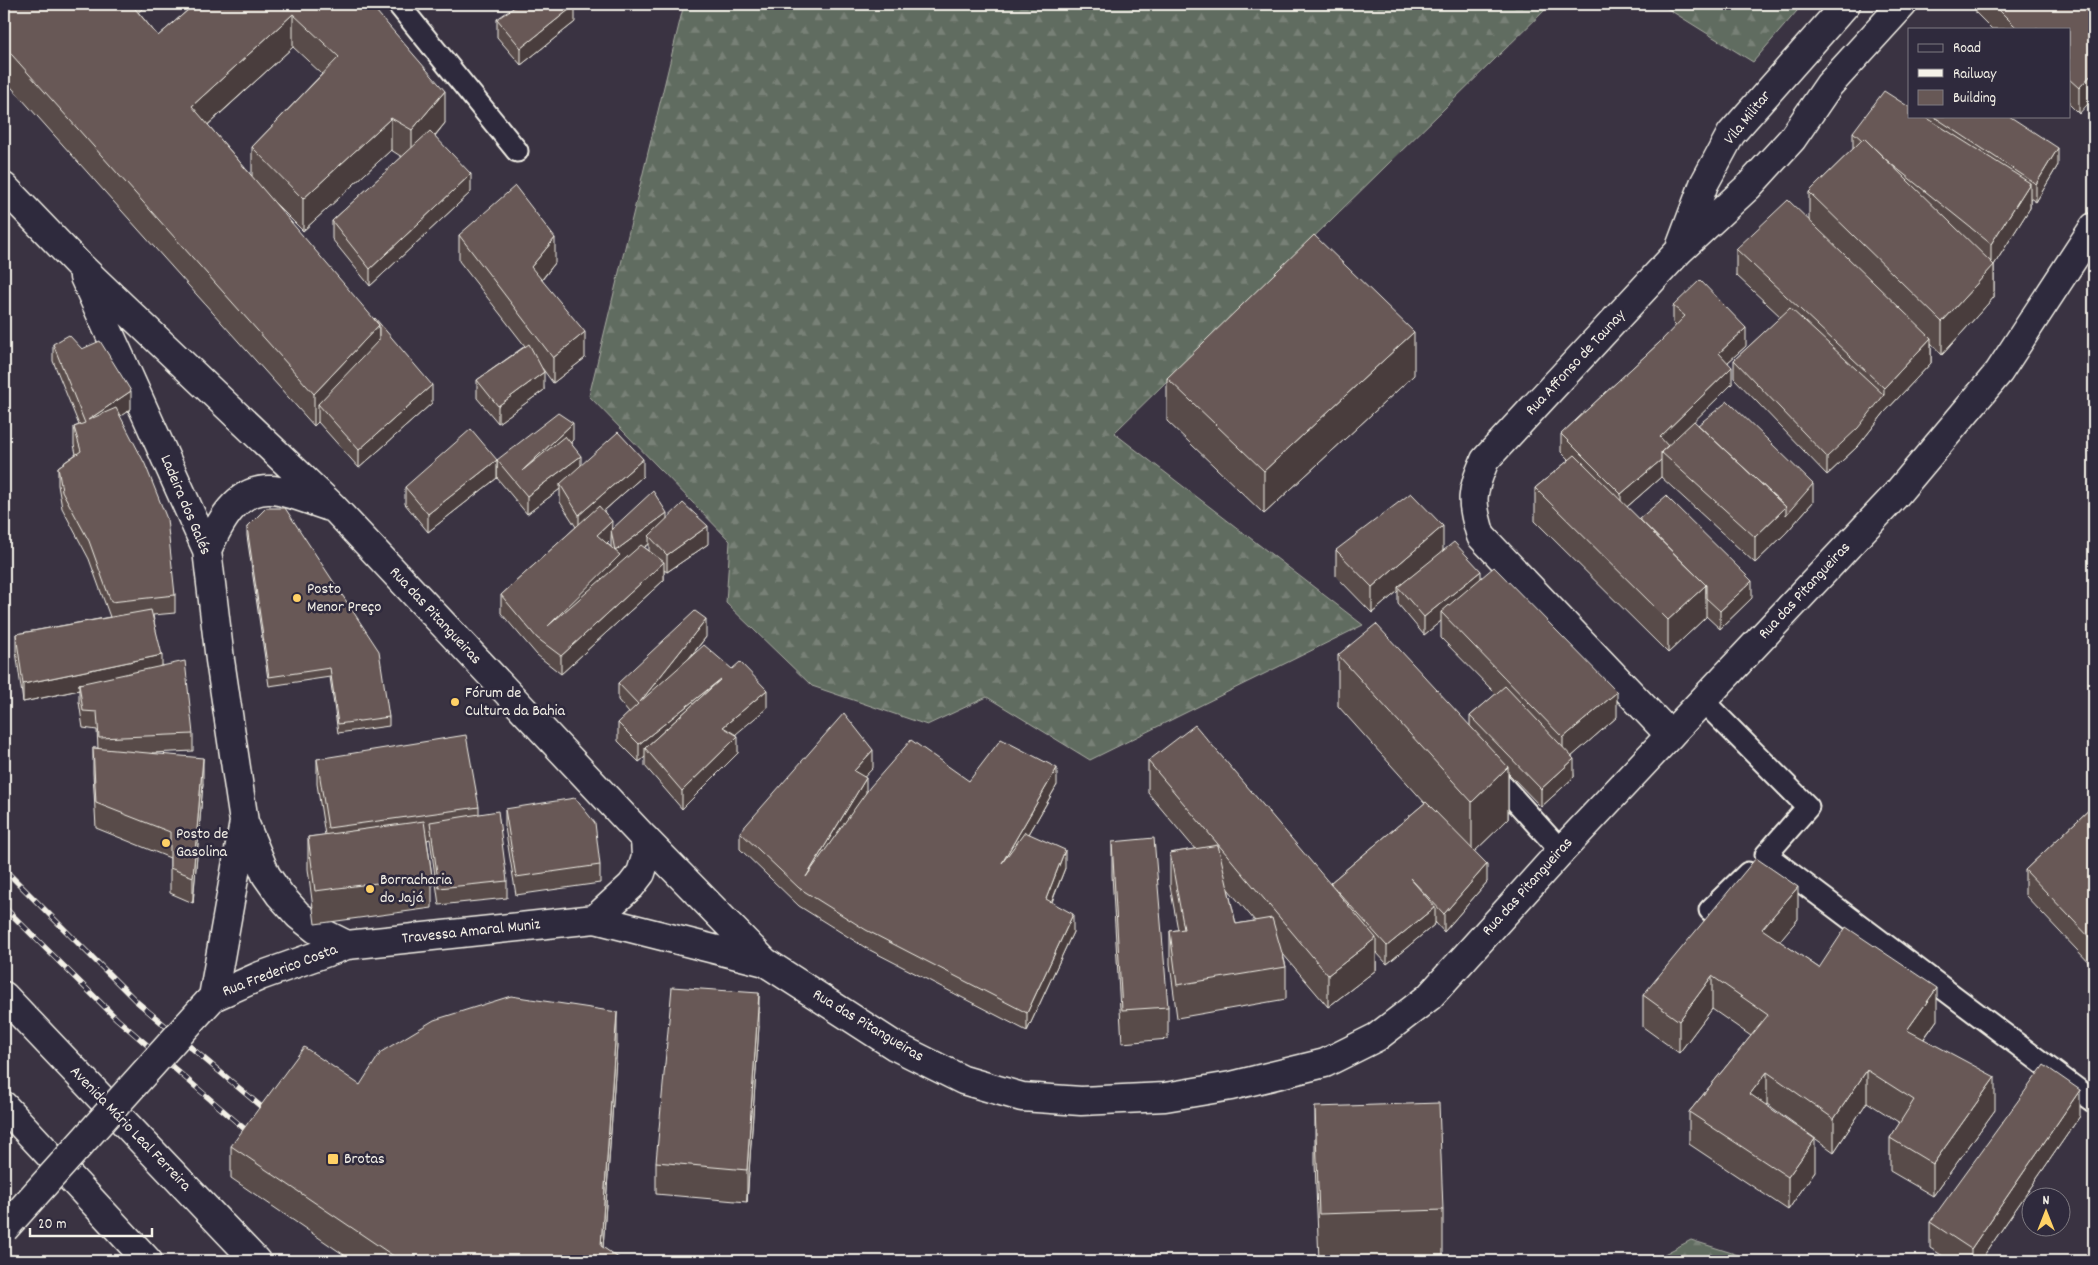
<svg xmlns="http://www.w3.org/2000/svg" width="2098" height="1265" viewBox="0 0 2098 1265" font-family="Dekko,sans-serif">
  <style>
    .forest { fill: url(#forest-firs); stroke: #aaaea4 }
    .lines { fill: none; stroke-linecap: round; stroke-linejoin: round }
    .service-casing { stroke: #f4f1e8; stroke-width: 25 }
    .minor-casing { stroke: #f4f1e8; stroke-width: 31 }
    .tertiary-casing { stroke: #f4f1e8; stroke-width: 31 }
    .secondary-casing { stroke: #f4f1e8; stroke-width: 31 }
    .trunk-casing { stroke: #f4f1e8; stroke-width: 31 }
    .service { stroke: #2f2a3d; stroke-width: 21 }
    .minor { stroke: #2f2a3d; stroke-width: 28 }
    .tertiary { stroke: #2f2a3d; stroke-width: 28 }
    .secondary { stroke: #2f2a3d; stroke-width: 28 }
    .trunk { stroke: #2f2a3d; stroke-width: 28 }
    .rail-casing { stroke: #f4f1e8; stroke-width: 5.5 }
    .rail { stroke: #2f2a3d; stroke-width: 4; stroke-dasharray: 11; stroke-linecap: butt }
    .secondary-bridge-casing { stroke: #f4f1e8; stroke-width: 31; stroke-linecap: butt }
    .secondary-bridge { stroke: #2f2a3d; stroke-width: 28 }
    .wall { fill: #594c4a; stroke: #f4f1e8; fill-rule: evenodd }
    .shaded-wall { fill: #483e3c; stroke: #f4f1e8 }
    .building { fill: #675856; stroke: #f4f1e8 }
    .poi-dot { fill: #ffd166; stroke: #2f2a3d; stroke-width: 2 }
    .labels { text-anchor: middle; dominant-baseline: central; stroke-width: 5; stroke-linejoin: round; paint-order: stroke }
    .street-label { font-size: 16px; fill: #f4f1e8; stroke: #2f2a3d }
    .poi-label { font-size: 16px; fill: #f4f1e8; stroke: #2f2a3d; text-anchor: start }
  </style>
  <defs>
    <pattern id="forest-firs" width="22" height="20" patternUnits="userSpaceOnUse" patternTransform="scale(1.25)"><rect width="22" height="20" fill="#616c60"/><path d="M5 1l3.5 6h-7zM16 11l3.5 6h-7z" fill="#788177"/></pattern>
  </defs>
  <rect width="100%" height="100%" fill="#3a3342"/>
  <filter id="ink" filterUnits="userSpaceOnUse"><feTurbulence type="fractalNoise" baseFrequency=".02" numOctaves="2"/><feDisplacementMap in="SourceGraphic" scale="10" xChannelSelector="R" yChannelSelector="G"/><feConvolveMatrix kernelMatrix="1 2 1 2 8 2 1 2 1" color-interpolation-filters="sRGB"/></filter>
  <g filter="url(#ink)">
    <path class="forest" d="M 684,4 L 1551,4 L 1114,433 L 1363,625 L 1090,760 L 987,697 L 927,725 L 812,686 L 726,603 L 730,541 L 589,396 Z
      M 1660,4 L 1803,4 L 1753,62 Z
      M 1691,1240 L 1757,1261 L 1651,1261 Z"/>
    <g class="lines">
      <defs>
        <path id="service" d="M 398,4 L 517,151
          M 1702,700 L 1808,807 L 1766,855 L 2094,1102
          M 1489,771 L 1561,851
          M 1710,910 L 1748,873"/>
        <path id="minor" d="M 1681,245 L 1704,184 L 1731,134 L 1846,4
          M 1670,735 L 1481,536 C 1470,501 1471,493 1485,460 L 1679,251 L 1748,187 L 1792,139 L 1829,85 L 1903,4"/>
        <path id="tertiary" d="M 645,839 L 765,962 L 895,1046 L 963,1080 L 1022,1097 L 1081,1101 L 1165,1097 L 1231,1086 L 1325,1063 L 1377,1037 L 1429,997 L 1561,851 L 1894,497 L 1999,372 L 2094,227
          M 595,919 L 765,962"/>
        <path id="secondary" d="M 4,187 L 78,264 L 334,508 L 645,839 L 646,857 L 641,873 L 631,886 L 595,919 L 347,945 L 260,976 L 213,997 L 202,1009
          M 84,277 L 207,550 L 220,660 L 244,822 L 266,875 L 280,895 L 298,915 L 317,930 L 347,945
          M 207,550 C 219,524 236,488 271,490 C 289,491 313,502 330,507
          M 213,997 L 244,822"/>
        <path id="trunk" d="M 4,996 L 256,1261
          M 4,1106 L 148,1261"/>
      </defs>
      <use href="#service" class="service-casing"/>
      <use href="#minor" class="minor-casing"/>
      <use href="#tertiary" class="tertiary-casing"/>
      <use href="#secondary" class="secondary-casing"/>
      <use href="#trunk" class="trunk-casing"/>
      <use href="#service" class="service"/>
      <use href="#minor" class="minor"/>
      <use href="#tertiary" class="tertiary"/>
      <use href="#secondary" class="secondary"/>
      <use href="#trunk" class="trunk"/>
      <defs>
        <path id="rail" d="M 4,869 L 136,1001 L 271,1115
          M 4,907 L 117,1019 L 254,1137"/>
      </defs>
      <use href="#rail" class="rail-casing"/>
      <use href="#rail" class="rail"/>
      <defs>
        <path id="secondary-bridge" d="M 4,1229 L 202,1009"/>
      </defs>
      <use href="#secondary-bridge" class="secondary-bridge-casing"/>
      <use href="#secondary-bridge" class="secondary-bridge"/>
    </g>
    <path class="wall" d="M 4,4 L 138,12 L 158,36 L 195,4 L 370,4 L 445,123 L 435,136 L 471,192 L 370,286 L 332,239 L 332,221 L 402,157 L 391,150 L 303,231 L 272,200 L 432,403 L 359,468 L 318,422 L 314,426 L 4,79 ZM 293,47 L 322,74 L 252,147 L 252,176 L 208,125 Z
      M 1976,4 L 2094,4 L 2079,114 L 2069,104 L 2069,29 L 1992,29 L 1976,13 Z
      M 497,19 L 575,22 L 521,65 L 497,37 Z
      M 1909,116 L 2009,116 L 2058,165 L 2036,202 L 2030,198 L 2030,208 L 1994,265 L 1994,297 L 1942,355 L 1931,343 L 1931,363 L 1884,413 L 1858,446 L 1827,475 L 1734,378 L 1734,360 L 1781,317 L 1736,275 L 1736,249 L 1809,221 L 1809,192 L 1853,149 L 1853,132 Z
      M 459,235 L 555,263 L 542,280 L 585,358 L 553,383 L 542,368 L 544,390 L 498,423 L 477,398 L 477,380 L 525,346 L 459,261 Z
      M 1673,306 L 1746,346 L 1728,362 L 1732,384 L 1694,421 L 1698,425 L 1813,502 L 1786,533 L 1755,563 L 1661,477 L 1627,507 L 1639,519 L 1752,598 L 1720,629 L 1706,616 L 1706,617 L 1668,653 L 1535,521 L 1535,488 L 1569,460 L 1561,452 L 1561,434 L 1659,343 L 1676,326 L 1673,323 Z
      M 53,344 L 131,409 L 120,416 L 175,595 L 175,613 L 153,615 L 162,666 L 193,734 L 193,751 L 152,753 L 203,783 L 193,903 L 170,893 L 170,858 L 96,828 L 93,773 L 93,748 L 98,748 L 97,730 L 83,728 L 79,702 L 79,690 L 23,702 L 16,651 L 16,634 L 110,617 L 89,559 L 62,508 L 58,485 L 58,467 L 76,454 L 74,445 L 74,427 L 79,425 L 53,361 Z
      M 1414,375 L 1264,514 L 1167,421 L 1167,378 Z
      M 573,440 L 571,442 L 581,465 L 643,476 L 604,511 L 612,530 L 667,518 L 708,544 L 667,572 L 664,570 L 664,580 L 561,674 L 537,655 L 501,613 L 501,595 L 576,527 L 560,502 L 560,489 L 527,514 L 497,478 L 497,460 ZM 611,539 L 611,547 L 607,543 ZM 649,544 L 649,551 L 644,547 Z
      M 497,478 L 428,532 L 405,504 L 405,487 Z
      M 247,527 L 389,717 L 389,726 L 338,733 L 330,677 L 269,686 L 247,536 Z
      M 1336,550 L 1443,551 L 1481,578 L 1617,717 L 1572,756 L 1574,777 L 1541,807 L 1508,773 L 1508,819 L 1474,852 L 1487,882 L 1444,932 L 1435,922 L 1435,924 L 1387,964 L 1376,952 L 1376,970 L 1328,1007 L 1283,954 L 1286,967 L 1286,999 L 1177,1018 L 1170,964 L 1170,931 L 1178,930 L 1170,886 L 1170,853 L 1195,849 L 1148,793 L 1148,761 L 1330,884 L 1330,883 L 1425,803 L 1338,706 L 1338,655 L 1470,726 L 1470,716 L 1496,694 L 1441,638 L 1441,621 L 1424,635 L 1398,604 L 1398,591 L 1372,613 L 1336,576 ZM 1228,889 L 1255,921 L 1236,924 Z
      M 706,637 L 690,658 L 767,708 L 735,734 L 738,753 L 682,809 L 645,766 L 645,757 L 639,762 L 618,741 L 618,723 L 629,713 L 618,700 L 618,683 Z
      M 317,759 L 479,807 L 479,814 L 507,881 L 507,898 L 439,905 L 430,839 L 427,840 L 432,876 L 432,908 L 315,924 L 308,869 L 308,837 L 325,835 L 317,784 Z
      M 873,768 L 864,777 L 866,793 L 969,781 L 1057,785 L 1029,834 L 1065,868 L 1052,902 L 1073,932 L 1027,1031 L 866,948 L 799,906 L 740,849 L 740,832 Z
      M 2094,805 L 2094,968 L 2025,895 L 2025,870 Z
      M 505,809 L 600,865 L 600,883 L 516,895 L 505,827 Z
      M 1112,842 L 1168,1007 L 1168,1039 L 1122,1043 L 1112,875 Z
      M 1798,919 L 1779,941 L 1819,968 L 1937,1020 L 1924,1039 L 1995,1110 L 1933,1196 L 1890,1171 L 1890,1138 L 1900,1123 L 1867,1102 L 1834,1152 L 1767,1104 L 1766,1105 L 1815,1171 L 1788,1210 L 1689,1144 L 1689,1112 L 1751,1036 L 1712,1009 L 1679,1053 L 1643,1027 L 1643,995 Z
      M 759,1026 L 747,1202 L 656,1194 L 656,1162 Z
      M 617,1044 L 603,1248 L 623,1261 L 353,1261 L 231,1178 L 231,1146 L 360,1085 Z
      M 1315,1107 L 1443,1210 L 1443,1261 L 1319,1261 L 1315,1163 Z
      M 2080,1116 L 1980,1261 L 1951,1261 L 1930,1248 L 1930,1222 Z"/>
    <path class="shaded-wall" d="M 122,4 L 148,4 L 122,26 Z
      M 575,5 L 575,22 L 521,65 L 521,48 Z
      M 293,14 L 293,47 L 192,139 L 192,106 Z
      M 2094,72 L 2094,97 L 2079,114 L 2079,88 Z
      M 445,91 L 445,123 L 412,163 L 412,130 Z
      M 391,118 L 391,150 L 303,231 L 303,199 Z
      M 2058,148 L 2058,165 L 2036,202 L 2036,184 Z
      M 471,174 L 471,192 L 370,286 L 370,269 Z
      M 2030,183 L 2030,208 L 1994,265 L 1994,297 L 1942,355 L 1942,322 L 1991,268 L 1991,244 Z
      M 555,238 L 555,263 L 531,293 L 531,267 Z
      M 379,325 L 379,357 L 318,404 L 318,422 L 314,426 L 314,394 Z
      M 1746,328 L 1746,346 L 1719,370 L 1719,353 Z
      M 585,332 L 585,358 L 553,383 L 553,358 Z
      M 1414,332 L 1414,375 L 1264,514 L 1264,471 Z
      M 1931,338 L 1931,363 L 1884,413 L 1858,446 L 1827,475 L 1827,457 L 1884,395 L 1884,388 Z
      M 1732,367 L 1732,384 L 1660,455 L 1660,437 Z
      M 544,372 L 544,390 L 498,423 L 498,406 Z
      M 432,385 L 432,403 L 359,468 L 359,450 Z
      M 131,391 L 131,409 L 88,438 L 88,420 Z
      M 573,423 L 573,440 L 522,488 L 522,471 Z
      M 581,456 L 581,474 L 560,484 L 560,489 L 527,514 L 527,496 Z
      M 643,459 L 643,476 L 579,533 L 579,515 Z
      M 497,460 L 497,478 L 428,532 L 428,514 Z
      M 1661,460 L 1661,477 L 1621,512 L 1621,494 Z
      M 1813,484 L 1813,502 L 1786,533 L 1755,563 L 1755,537 L 1786,507 Z
      M 667,513 L 667,530 L 649,536 L 649,544 L 620,565 L 548,626 L 615,551 Z
      M 612,521 L 611,539 L 597,553 L 597,535 Z
      M 708,526 L 708,544 L 667,572 L 667,555 Z
      M 1443,526 L 1443,552 L 1398,587 L 1398,591 L 1372,613 L 1372,587 Z
      M 664,562 L 664,580 L 561,674 L 561,656 Z
      M 1481,571 L 1481,589 L 1441,612 L 1441,621 L 1424,635 L 1424,617 Z
      M 1752,581 L 1752,598 L 1720,629 L 1720,611 Z
      M 1706,585 L 1706,617 L 1668,653 L 1668,620 Z
      M 706,619 L 706,637 L 640,719 L 640,702 Z
      M 162,655 L 162,673 L 79,684 L 79,690 L 23,702 L 23,684 Z
      M 721,679 L 645,748 L 645,757 L 639,762 L 639,744 Z
      M 767,690 L 767,708 L 723,745 L 723,727 Z
      M 1617,692 L 1617,717 L 1563,764 L 1563,738 Z
      M 738,736 L 738,753 L 682,809 L 682,791 Z
      M 873,750 L 873,768 L 854,788 L 854,771 Z
      M 203,758 L 203,783 L 193,903 L 193,877 Z
      M 1574,759 L 1574,777 L 1541,807 L 1541,789 Z
      M 1508,767 L 1508,819 L 1472,854 L 1472,802 Z
      M 1057,768 L 1057,785 L 1002,881 L 1002,863 Z
      M 866,778 L 866,796 L 806,877 Z
      M 1065,850 L 1065,868 L 1046,916 L 1046,899 Z
      M 1487,864 L 1487,882 L 1444,932 L 1444,914 Z
      M 1798,887 L 1798,919 L 1762,962 L 1762,929 Z
      M 1435,907 L 1435,924 L 1387,964 L 1387,946 Z
      M 1073,914 L 1073,932 L 1027,1031 L 1027,1013 Z
      M 1376,938 L 1376,970 L 1328,1007 L 1328,975 Z
      M 1712,976 L 1712,1009 L 1679,1053 L 1679,1021 Z
      M 1937,988 L 1937,1020 L 1907,1062 L 1907,1030 Z
      M 759,993 L 759,1026 L 747,1202 L 747,1170 Z
      M 617,1012 L 617,1044 L 602,1261 L 601,1246 Z
      M 1867,1070 L 1867,1102 L 1834,1152 L 1834,1119 Z
      M 1767,1072 L 1767,1104 L 1750,1127 L 1750,1094 Z
      M 1995,1077 L 1995,1110 L 1933,1196 L 1933,1164 Z
      M 2080,1090 L 2080,1116 L 1980,1261 L 1971,1261 L 1971,1249 Z
      M 1815,1139 L 1815,1171 L 1788,1210 L 1788,1177 Z"/>
    <path class="building" d="M 4,4 L 131,4 L 158,36 L 195,4 L 370,4 L 445,91 L 412,130 L 391,118 L 303,199 L 252,147 L 339,57 L 293,14 L 192,106 L 379,325 L 314,394 L 4,46 Z
      M 519,4 L 574,4 L 575,5 L 521,48 L 497,19 Z
      M 1993,4 L 2094,4 L 2094,72 L 2079,88 L 2069,79 L 2069,29 L 2018,29 Z
      M 1884,91 L 1909,107 L 1909,116 L 1924,116 L 2030,183 L 1991,244 L 1885,159 L 1864,138 L 1862,140 L 1853,132 Z
      M 1933,116 L 2009,116 L 2058,148 L 2036,184 Z
      M 430,131 L 471,174 L 370,269 L 332,221 Z
      M 1864,138 L 1994,265 L 1942,322 L 1809,192 Z
      M 515,186 L 555,238 L 531,267 L 585,332 L 553,358 L 459,235 Z
      M 1788,200 L 1931,338 L 1884,388 L 1736,249 Z
      M 1314,235 L 1414,332 L 1264,471 L 1167,378 Z
      M 1700,280 L 1746,328 L 1719,353 L 1732,367 L 1660,437 L 1668,446 L 1661,452 L 1661,460 L 1621,494 L 1561,434 L 1659,343 L 1685,316 L 1673,306 Z
      M 1790,308 L 1884,395 L 1858,428 L 1827,457 L 1734,360 Z
      M 375,318 L 432,385 L 359,450 L 318,404 L 379,340 L 379,325 L 374,319 Z
      M 69,335 L 82,349 L 100,341 L 131,391 L 88,420 L 116,408 L 145,464 L 167,519 L 175,595 L 111,602 L 89,541 L 62,491 L 58,467 L 81,451 L 74,427 L 85,423 L 53,344 Z
      M 529,344 L 544,372 L 498,406 L 477,380 Z
      M 1728,401 L 1813,484 L 1786,515 L 1786,507 L 1698,425 Z
      M 558,413 L 573,423 L 522,471 L 565,436 L 581,456 L 527,496 L 497,460 Z
      M 1694,421 L 1786,507 L 1755,537 L 1661,452 Z
      M 471,429 L 497,460 L 428,514 L 405,487 Z
      M 618,432 L 643,459 L 579,515 L 560,484 Z
      M 1575,455 L 1706,585 L 1668,620 L 1535,488 Z
      M 653,491 L 667,513 L 615,551 L 611,530 Z
      M 1411,493 L 1443,526 L 1372,587 L 1336,550 Z
      M 1666,496 L 1752,581 L 1720,611 L 1706,598 L 1706,585 L 1639,519 Z
      M 683,503 L 708,526 L 667,555 L 649,536 Z
      M 599,506 L 612,521 L 597,535 L 620,555 L 548,626 L 641,545 L 664,562 L 561,656 L 537,638 L 501,595 Z
      M 266,508 L 285,508 L 379,651 L 389,717 L 338,724 L 330,668 L 269,677 L 247,527 Z
      M 1454,542 L 1481,571 L 1424,617 L 1398,587 Z
      M 1494,567 L 1617,692 L 1563,738 L 1441,612 Z
      M 151,610 L 162,655 L 23,684 L 16,634 Z
      M 695,611 L 706,619 L 640,702 L 704,645 L 732,669 L 740,662 L 767,690 L 723,727 L 738,736 L 682,791 L 645,748 L 721,679 L 639,744 L 618,723 L 638,704 L 618,683 Z
      M 1376,624 L 1508,767 L 1472,802 L 1338,655 Z
      M 185,661 L 193,734 L 99,738 L 97,712 L 83,711 L 79,684 Z
      M 1505,686 L 1574,759 L 1541,789 L 1470,716 Z
      M 844,713 L 873,750 L 854,771 L 866,778 L 806,877 L 870,787 L 911,740 L 969,781 L 1001,739 L 1057,768 L 1002,863 L 1025,832 L 1065,850 L 1046,899 L 1073,914 L 1027,1013 L 866,930 L 799,888 L 740,832 Z
      M 1195,725 L 1376,938 L 1328,975 L 1148,761 Z
      M 466,735 L 479,807 L 328,828 L 317,759 Z
      M 93,748 L 203,758 L 193,877 L 170,868 L 170,832 L 96,803 Z
      M 575,798 L 595,823 L 600,865 L 516,877 L 505,809 Z
      M 1426,802 L 1487,864 L 1444,914 L 1410,878 L 1435,907 L 1387,946 L 1330,883 Z
      M 2094,805 L 2094,942 L 2025,870 Z
      M 498,811 L 507,881 L 439,888 L 430,822 Z
      M 424,821 L 432,876 L 315,891 L 308,837 Z
      M 1154,838 L 1168,1007 L 1122,1010 L 1112,842 Z
      M 1218,845 L 1236,924 L 1272,918 L 1286,967 L 1177,985 L 1170,931 L 1184,929 L 1170,853 Z
      M 1756,858 L 1798,887 L 1762,929 L 1819,968 L 1846,927 L 1937,988 L 1907,1030 L 1995,1077 L 1933,1164 L 1890,1138 L 1914,1100 L 1867,1070 L 1834,1119 L 1767,1072 L 1750,1094 L 1815,1139 L 1788,1177 L 1689,1112 L 1768,1015 L 1712,976 L 1679,1021 L 1643,995 Z
      M 672,987 L 759,993 L 747,1170 L 656,1162 Z
      M 511,996 L 617,1012 L 601,1246 L 623,1261 L 401,1261 L 231,1146 L 304,1047 L 360,1085 L 381,1052 L 434,1020 Z
      M 2044,1065 L 2080,1090 L 1971,1249 L 1930,1222 Z
      M 1439,1103 L 1443,1210 L 1319,1214 L 1315,1107 Z"/>
  </g>
  <g class="poi-dot">
    <circle cx="297" cy="598" r="5"/>
    <circle cx="455" cy="702" r="5"/>
    <circle cx="166" cy="843" r="5"/>
    <circle cx="370" cy="889" r="5"/>
    <rect x="327" y="1153" width="12" height="12" rx="2.5"/>
  </g>
  <g class="labels">
    <g class="street-label">
      <text transform="translate(1748 118) rotate(-51)">Vila Militar</text>
      <text transform="translate(1576 363) rotate(-47)">Rua Affonso de Taunay</text>
      <text transform="translate(185 505) rotate(67)">Ladeira dos Galés</text>
      <text transform="translate(1805 591) rotate(-47)">Rua das Pitangueiras</text>
      <text transform="translate(435 616) rotate(47)">Rua das Pitangueiras</text>
      <text transform="translate(1528 887) rotate(-48)">Rua das Pitangueiras</text>
      <text transform="translate(471 932) rotate(-6)">Travessa Amaral Muniz</text>
      <text transform="translate(280 971) rotate(-21)">Rua Frederico Costa</text>
      <text transform="translate(868 1026) rotate(31)">Rua das Pitangueiras</text>
      <text transform="translate(130 1129) rotate(46)">Avenida Mário Leal Ferreira</text>
    </g>
    <g class="poi-label">
      <text x="307" y="589">Posto<tspan x="307" dy="18">Menor Preço</tspan></text>
      <text x="465" y="693">Fórum de<tspan x="465" dy="18">Cultura da Bahia</tspan></text>
      <text x="176" y="834">Posto de<tspan x="176" dy="18">Gasolina</tspan></text>
      <text x="380" y="880">Borracharia<tspan x="380" dy="18">do Jajá</tspan></text>
      <text x="344" y="1159">Brotas</text>
    </g>
  </g>
  <rect width="2098" height="1265" fill="none" stroke="#2f2a3d" stroke-width="20"/>
  <rect x="10" y="10" width="2078" height="1245" fill="none" stroke="#f4f1e8" stroke-width="2" filter="url(#ink)"/>
  <rect x="1908" y="28" width="162" height="90" fill="#2f2a3d" stroke="#7e7a81"/>
  <rect x="1918" y="44" width="25" height="8" fill="#2f2a3d" stroke="#7e7a81"/>
  <text x="1953" y="52" font-size="15" fill="#f4f1e8">Road</text>
  <rect x="1918" y="69" width="25" height="8" fill="#f4f1e8" stroke="#7e7a81"/>
  <text x="1953" y="78" font-size="15" fill="#f4f1e8">Railway</text>
  <rect x="1918" y="90" width="25" height="15" fill="#675856" stroke="#7e7a81"/>
  <text x="1953" y="102" font-size="15" fill="#f4f1e8">Building</text>
  <g transform="translate(2046 1212)"><circle r="24" fill="#2f2a3d" stroke="#7e7a81"/>
  <path d="M0-4L9 19L0 12L-9 19Z" fill="#ffd166"/>
  <text y="-8" font-size="14" font-weight="bold" text-anchor="middle" fill="#f4f1e8">N</text>
  </g>
  <path d="M30 1228v8h122v-8" fill="none" stroke="#f4f1e8" stroke-width="2.5"/>
  <text x="38" y="1228" font-size="15" fill="#f4f1e8" stroke="#2f2a3d" stroke-width="4" paint-order="stroke">20 m</text>
</svg>
